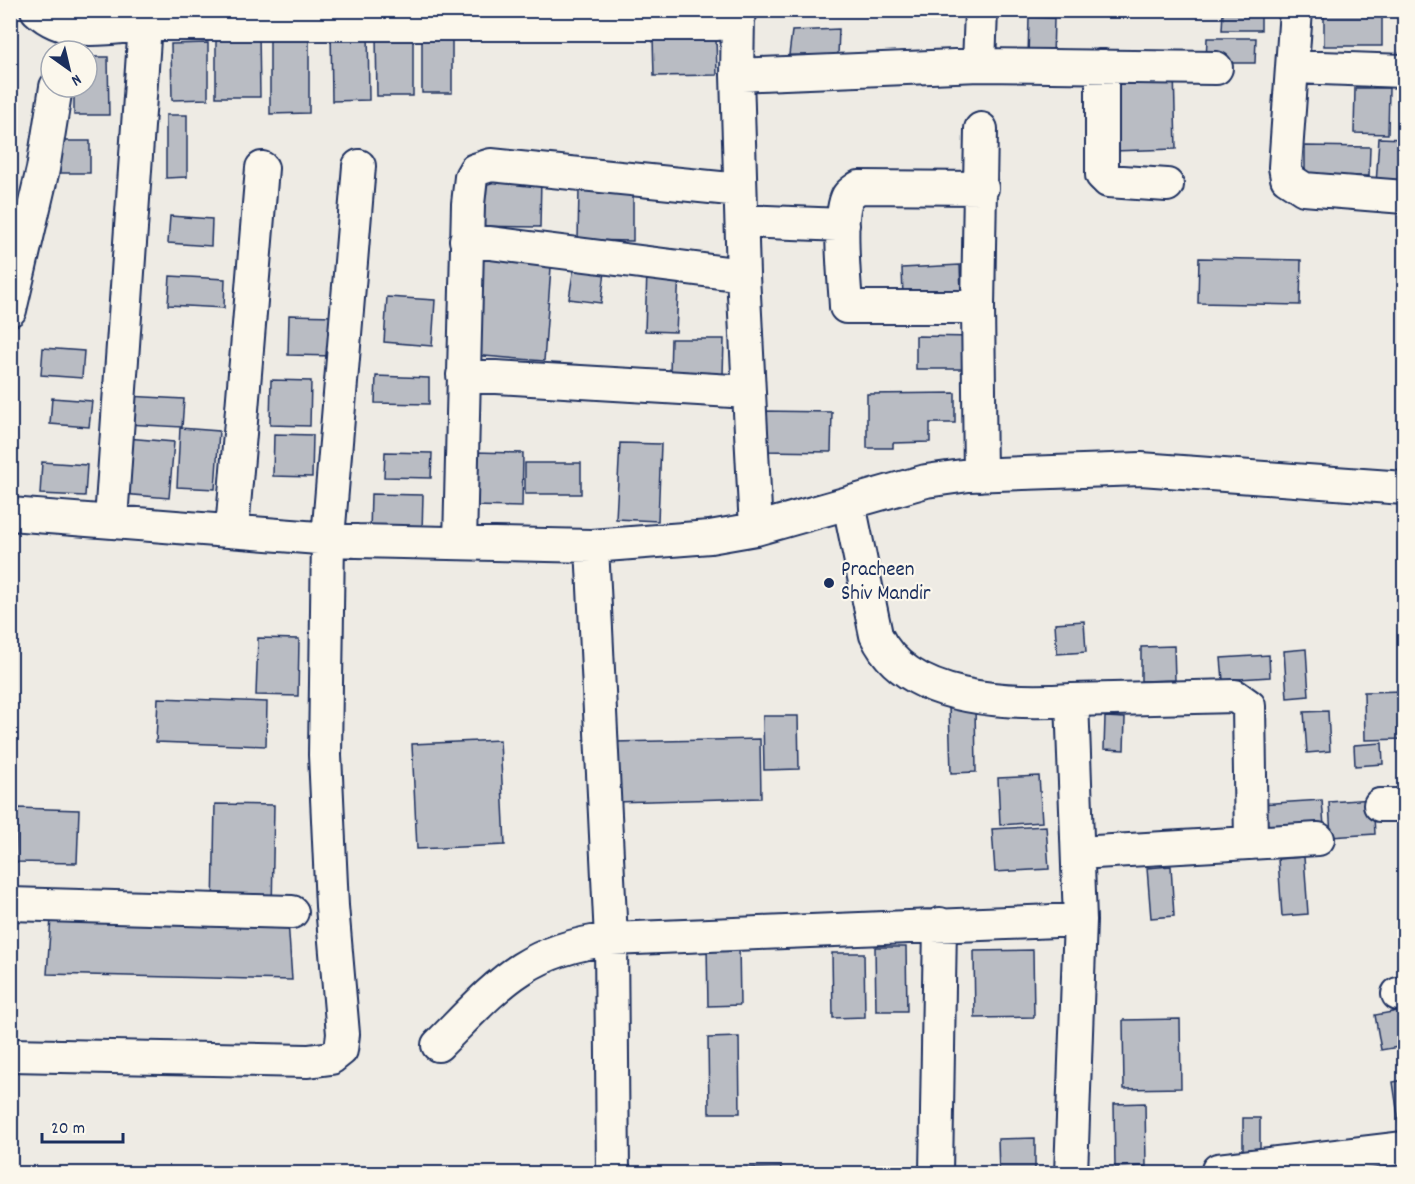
<svg xmlns="http://www.w3.org/2000/svg" width="1415" height="1184" viewBox="0 0 1415 1184" font-family="Dekko,sans-serif">
  <style>
    .building { fill: #b9bcc3; stroke: #1b2f5e; stroke-width: 1.5 }
    .lines { fill: none; stroke-linecap: round; stroke-linejoin: round }
    .street-casing { stroke: #1b2f5e; stroke-width: 36 }
    .street { stroke: #fbf7ec; stroke-width: 32 }
    .poi-dot { fill: #1b2f5e; stroke: #fbf7ec; stroke-width: 2 }
    .labels { text-anchor: middle; dominant-baseline: central; stroke-width: 4.5; stroke-linejoin: round; paint-order: stroke }
    .poi-label { font-size: 21px; fill: #1b2f5e; stroke: #fbf7ec; text-anchor: start }
  </style>
  <rect width="100%" height="100%" fill="#eeebe4"/>
  <filter id="ink" filterUnits="userSpaceOnUse"><feTurbulence type="fractalNoise" baseFrequency=".0167" numOctaves="2"/><feDisplacementMap in="SourceGraphic" scale="12" xChannelSelector="R" yChannelSelector="G"/><feConvolveMatrix kernelMatrix="1 2 1 2 8 2 1 2 1" color-interpolation-filters="sRGB"/></filter>
  <g filter="url(#ink)">
    <path class="building" d="M 1324,10 L 1382,10 L 1382,46 L 1324,46 Z
      M 1394,10 L 1404,10 L 1404,17 L 1394,16 Z
      M 1223,12 L 1261,13 L 1261,30 L 1222,30 Z
      M 1029,17 L 1054,18 L 1053,59 L 1028,58 Z
      M 331,28 L 368,28 L 369,100 L 332,101 Z
      M 839,29 L 838,56 L 789,55 L 792,31 Z
      M 259,32 L 260,97 L 216,97 L 216,33 Z
      M 376,34 L 413,34 L 413,96 L 377,96 Z
      M 452,36 L 452,93 L 422,93 L 422,37 Z
      M 653,37 L 716,37 L 717,75 L 654,76 Z
      M 1207,38 L 1256,38 L 1255,63 L 1206,63 Z
      M 270,39 L 309,39 L 309,113 L 270,114 Z
      M 208,43 L 208,99 L 172,100 L 171,44 Z
      M 87,57 L 108,57 L 109,115 L 74,115 L 74,87 L 87,87 Z
      M 1174,72 L 1176,149 L 1113,151 L 1112,73 Z
      M 1355,88 L 1389,88 L 1388,134 L 1354,133 Z
      M 166,115 L 187,115 L 187,177 L 166,178 Z
      M 1379,138 L 1404,139 L 1404,186 L 1376,185 Z
      M 55,141 L 90,141 L 90,173 L 56,173 Z
      M 1305,146 L 1370,147 L 1369,176 L 1305,176 Z
      M 477,176 L 541,177 L 540,227 L 476,226 Z
      M 579,189 L 633,189 L 633,241 L 578,240 Z
      M 170,216 L 212,219 L 211,246 L 168,243 Z
      M 481,249 L 552,254 L 544,361 L 472,355 Z
      M 1199,258 L 1301,260 L 1300,305 L 1198,303 Z
      M 575,260 L 606,264 L 601,303 L 569,299 Z
      M 960,265 L 961,294 L 903,297 L 902,268 Z
      M 647,271 L 679,273 L 676,332 L 645,331 Z
      M 170,276 L 225,279 L 224,308 L 168,305 Z
      M 387,297 L 435,300 L 432,346 L 384,342 Z
      M 289,315 L 335,316 L 334,356 L 288,355 Z
      M 916,336 L 974,337 L 973,369 L 916,369 Z
      M 671,339 L 724,339 L 723,375 L 670,374 Z
      M 43,348 L 84,351 L 82,378 L 41,375 Z
      M 376,376 L 429,378 L 429,404 L 375,403 Z
      M 271,380 L 311,381 L 310,426 L 270,425 Z
      M 955,393 L 955,423 L 930,423 L 930,442 L 893,443 L 893,448 L 867,448 L 867,394 Z
      M 127,396 L 184,399 L 182,427 L 126,424 Z
      M 52,398 L 92,401 L 89,427 L 50,424 Z
      M 762,411 L 832,412 L 831,452 L 762,451 Z
      M 180,428 L 219,431 L 215,489 L 177,487 Z
      M 274,434 L 313,435 L 312,477 L 273,476 Z
      M 126,438 L 174,442 L 169,498 L 122,494 Z
      M 620,443 L 661,444 L 658,521 L 616,519 Z
      M 385,452 L 432,453 L 431,478 L 384,477 Z
      M 474,452 L 523,453 L 522,507 L 473,506 Z
      M 42,462 L 87,465 L 85,496 L 40,494 Z
      M 525,463 L 581,463 L 581,494 L 525,494 Z
      M 371,494 L 423,495 L 422,533 L 370,532 Z
      M 1084,621 L 1086,652 L 1057,654 L 1055,623 Z
      M 258,638 L 299,639 L 298,696 L 256,695 Z
      M 1174,646 L 1175,680 L 1141,681 L 1141,647 Z
      M 1306,649 L 1309,696 L 1287,698 L 1284,651 Z
      M 1269,655 L 1270,677 L 1223,680 L 1221,658 Z
      M 1404,691 L 1404,739 L 1365,740 L 1364,692 Z
      M 158,698 L 267,702 L 266,746 L 156,742 Z
      M 975,705 L 976,772 L 951,773 L 949,706 Z
      M 1328,711 L 1330,751 L 1307,753 L 1304,712 Z
      M 763,716 L 798,716 L 799,769 L 764,770 Z
      M 1105,717 L 1125,718 L 1124,750 L 1104,749 Z
      M 760,739 L 761,798 L 614,802 L 613,742 Z
      M 500,740 L 505,845 L 417,849 L 412,744 Z
      M 1382,743 L 1383,764 L 1355,766 L 1354,745 Z
      M 1039,776 L 1042,822 L 1000,825 L 998,778 Z
      M 1373,799 L 1375,834 L 1331,837 L 1329,802 Z
      M 1322,800 L 1324,826 L 1260,830 L 1258,804 Z
      M 215,804 L 274,805 L 272,910 L 213,909 Z
      M 17,808 L 79,810 L 77,863 L 15,862 Z
      M 1046,826 L 1049,869 L 995,872 L 992,829 Z
      M 1304,857 L 1308,914 L 1282,916 L 1278,859 Z
      M 1171,866 L 1174,916 L 1151,918 L 1147,868 Z
      M 51,918 L 288,920 L 292,980 L 47,974 Z
      M 707,945 L 739,945 L 740,1005 L 708,1006 Z
      M 875,947 L 906,947 L 907,1011 L 876,1011 Z
      M 1033,950 L 1034,1017 L 975,1018 L 974,951 Z
      M 832,953 L 864,953 L 865,1017 L 833,1018 Z
      M 1404,1010 L 1404,1046 L 1381,1050 L 1375,1015 Z
      M 1180,1019 L 1181,1088 L 1124,1089 L 1123,1020 Z
      M 739,1037 L 740,1113 L 709,1113 L 708,1038 Z
      M 1404,1080 L 1404,1143 L 1402,1143 L 1393,1082 Z
      M 1145,1103 L 1146,1166 L 1115,1167 L 1114,1104 Z
      M 1243,1118 L 1260,1118 L 1260,1155 L 1243,1155 Z
      M 1035,1138 L 1035,1174 L 999,1174 L 998,1139 Z
      M 781,1167 L 781,1174 L 721,1174 L 720,1169 Z"/>
    <g class="lines">
      <defs>
        <path id="street" d="M 37,10 C 67,38 108,28 145,24 L 717,24 L 738,16 L 742,10
          M 1296,10 L 1285,167 L 1287,178 L 1304,189 L 1404,197
          M 738,16 L 737,75 L 743,275 L 756,529
          M 979,65 L 981,10
          M 1102,66 L 1102,175 L 1108,181 L 1167,185
          M 1294,67 L 1404,71
          M 737,75 L 979,65 L 1216,68
          M 742,221 L 843,225
          M 466,240 L 743,275
          M 978,307 L 846,307 C 845,282 837,216 848,196 C 851,192 855,190 859,187 L 982,188
          M 10,310 L 43,169 L 56,87
          M 463,375 L 749,392
          M 980,475 L 978,307 L 981,129
          M 849,504 L 876,635 C 907,702 1009,704 1072,700 L 1080,920 L 1071,1174
          M 10,514 L 357,541 L 592,546 L 710,537 L 756,529 L 926,481 L 969,475 L 1141,469 L 1404,488
          M 111,520 L 145,24
          M 232,530 L 262,168
          M 460,543 L 468,204 L 471,177 L 475,170 L 491,165 L 740,190
          M 592,546 L 611,939 L 613,1174
          M 1072,700 L 1235,696 L 1249,706 L 1251,843
          M 1380,805 L 1404,805
          M 1078,853 L 1318,839
          M 10,904 L 292,912
          M 1398,994 L 1404,993
          M 438,1045 C 497,986 523,950 611,939 L 1080,920
          M 10,1055 L 308,1061 L 331,1058 L 341,1050 L 343,1034 L 332,906 L 325,755 L 328,538 L 359,166
          M 1218,1170 L 1404,1148
          M 936,1174 L 940,924"/>
      </defs>
      <use href="#street" class="street-casing"/>
      <use href="#street" class="street"/>
    </g>
  </g>
  <circle class="poi-dot" cx="829" cy="583" r="6"/>
  <g class="labels">
    <g class="poi-label">
      <text x="841" y="571">Pracheen<tspan x="841" dy="24">Shiv Mandir</tspan></text>
    </g>
  </g>
  <rect width="1415" height="1184" fill="none" stroke="#fbf7ec" stroke-width="36"/>
  <rect x="18" y="18" width="1379" height="1148" fill="none" stroke="#1b2f5e" stroke-width="2" filter="url(#ink)"/>
  <g transform="translate(69 69) rotate(146)"><circle r="28" fill="#fbf7ec" stroke="#a1a7b3" stroke-width="1.5"/>
  <path d="M0-4.5L10 22L0 15L-10 22Z" fill="#1b2f5e"/>
  <text y="-9" font-size="16" font-weight="bold" text-anchor="middle" fill="#1b2f5e">N</text>
  </g>
  <path d="M42 1133v9h81v-9" fill="none" stroke="#1b2f5e" stroke-width="3"/>
  <text x="51" y="1133" font-size="18" fill="#1b2f5e" stroke="#fbf7ec" stroke-width="4.5" paint-order="stroke">20 m</text>
</svg>
